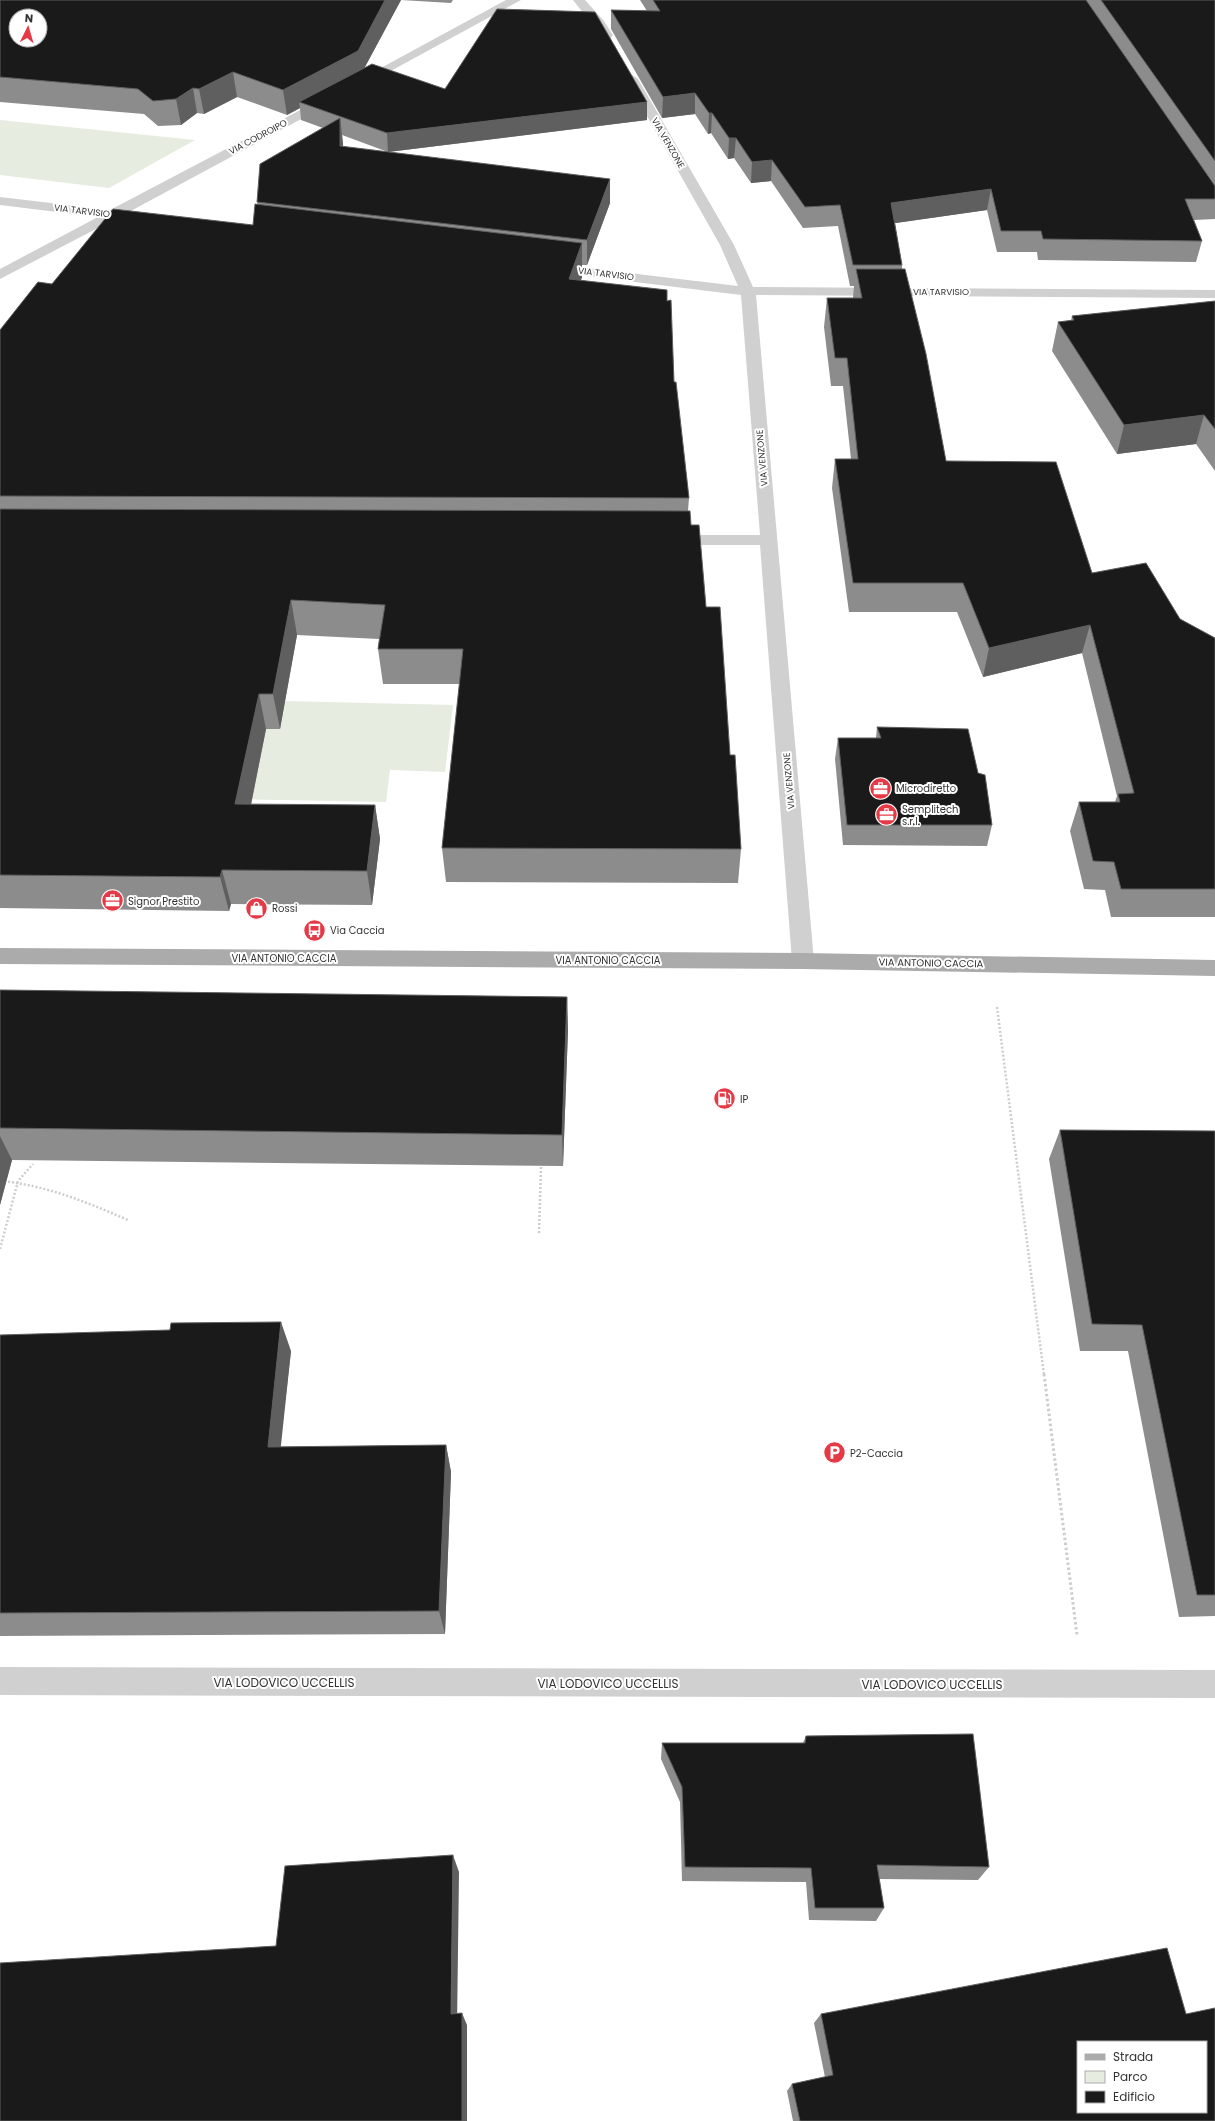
<svg xmlns="http://www.w3.org/2000/svg" width="1215" height="2121" viewBox="0 0 1215 2121" font-family="Poppins,sans-serif">
  <style>
    .green { fill: #e6ecdf }
    .lines { fill: none; stroke-linecap: round; stroke-linejoin: round }
    .path-far1 { stroke: #cdcdcd; stroke-width: 2.5; stroke-dasharray: 2 2; stroke-linecap: butt }
    .path { stroke: #cdcdcd; stroke-width: 3; stroke-dasharray: 2.5 2.5; stroke-linecap: butt }
    .minor { fill: #d0d0d0; fill-rule: evenodd }
    .major { fill: #ababab; fill-rule: evenodd }
    .wall { fill: #8c8c8c }
    .shaded-wall { fill: #5f5f5f }
    .building { fill: #1a1a1a; stroke: #5f5f5f; fill-rule: evenodd }
    .labels { text-anchor: middle; dominant-baseline: central; stroke-width: 4; stroke-linejoin: round; paint-order: stroke }
    .far-street-label { font-size: 9px; fill: #333; stroke: #fff }
    .poi-label { font-size: 10px; fill: #333; stroke: #fff; text-anchor: start }
    .street-label { font-size: 10px; fill: #333; stroke: #fff }
    .near-street-label { font-size: 12px; fill: #333; stroke: #fff }
  </style>
  <rect width="100%" height="100%" fill="#fff"/>
  <path class="green" d="M 0,120 L 195,140 L 109,188 L 0,175 Z
    M 285,701 L 453,705 L 445,772 L 390,770 L 386,802 L 116,797 Z"/>
  <g class="lines">
    <path class="path-far1" d="M 997,1007 L 1044,1375
      M 0,1181 C 46,1185 86,1202 128,1220
      M 539,1233 L 541,1167
      M 0,1249 L 18,1181 L 33,1164"/>
    <path class="path" d="M 1044,1374 L 1077,1635"/>
    <path class="minor" d="M 506,0 L 521,0 L 365,85 L 357,85 L 355,82 Z
      M 573,0 L 585,0 L 604,21 L 613,35 L 611,38 L 603,38 Z
      M 632,75 L 638,79 L 734,245 L 753,287 L 1215,290 L 1215,298 L 756,295 L 814,961 L 810,967 L 803,969 L 796,967 L 792,961 L 760,545 L 671,545 L 665,544 L 663,540 L 665,536 L 671,535 L 760,535 L 741,295 L 553,272 L 548,271 L 546,268 L 548,265 L 553,264 L 738,286 L 720,245 L 626,79 Z
      M 327,96 L 333,100 L 331,103 L 127,213 L 143,215 L 145,218 L 143,221 L 138,222 L 115,219 L 0,279 L 0,269 L 98,217 L 0,205 L 0,197 L 110,210 Z
      M 0,1667 L 1215,1670 L 1215,1698 L 0,1695 Z"/>
    <path class="major" d="M 0,948 L 803,953 L 1215,960 L 1215,976 L 803,969 L 0,964 Z"/>
  </g>
  <path class="wall" d="M 0,0 L 453,0 L 451,3 L 401,0 L 365,67 L 445,89 L 647,102 L 647,120 L 388,152 L 342,135 L 343,147 L 610,203 L 587,265 L 582,265 L 582,277 L 581,280 L 667,301 L 674,382 L 689,498 L 688,511 L 691,525 L 706,607 L 730,755 L 741,849 L 738,883 L 446,882 L 442,848 L 460,684 L 383,684 L 378,649 L 379,639 L 297,635 L 280,729 L 266,729 L 251,805 L 375,805 L 380,839 L 372,905 L 231,904 L 229,911 L 0,908 L 0,330 L 52,284 L 253,225 L 258,205 L 257,202 L 323,128 L 301,120 L 300,108 L 287,115 L 237,97 L 204,114 L 197,113 L 181,125 L 158,126 L 144,114 L 0,102 Z
    M 640,0 L 1215,0 L 1215,219 L 1194,220 L 1202,241 L 1196,262 L 1038,260 L 1037,252 L 997,252 L 987,210 L 895,223 L 902,265 L 902,269 L 946,461 L 1092,573 L 1180,619 L 1215,638 L 1215,917 L 1111,917 L 1105,890 L 1084,889 L 1070,831 L 1079,802 L 1115,802 L 1117,796 L 1082,653 L 983,677 L 957,612 L 849,612 L 832,488 L 835,459 L 851,459 L 843,386 L 831,386 L 824,327 L 827,298 L 853,298 L 854,286 L 850,286 L 838,226 L 803,228 L 771,181 L 751,183 L 734,158 L 728,159 L 711,133 L 708,134 L 695,114 L 662,118 L 611,29 L 611,10 L 647,11 Z
    M 1215,301 L 1215,471 L 1196,444 L 1117,454 L 1052,351 L 1058,322 L 1071,321 L 1072,316 Z
    M 877,727 L 978,773 L 992,825 L 987,846 L 843,845 L 835,759 L 838,738 L 876,738 Z
    M 0,990 L 567,997 L 568,1030 L 563,1166 L 12,1160 L 0,1205 Z
    M 1060,1130 L 1215,1132 L 1215,1616 L 1179,1617 L 1128,1351 L 1080,1351 L 1049,1159 Z
    M 0,1335 L 291,1351 L 280,1447 L 446,1445 L 451,1472 L 445,1634 L 0,1636 Z
    M 806,1736 L 989,1867 L 978,1880 L 879,1879 L 884,1908 L 876,1921 L 809,1920 L 806,1882 L 682,1881 L 680,1802 L 661,1759 L 662,1743 L 803,1743 Z
    M 821,2014 L 1215,2121 L 793,2121 L 787,2091 L 792,2084 L 825,2077 L 814,2023 Z"/>
  <path class="shaded-wall" d="M 385,0 L 401,0 L 360,76 L 299,102 L 300,108 L 287,115 L 283,90 Z
    M 233,72 L 237,97 L 204,114 L 199,89 Z
    M 193,88 L 197,113 L 181,125 L 176,99 Z
    M 695,93 L 695,114 L 662,118 L 663,97 Z
    M 647,102 L 647,120 L 388,152 L 387,133 Z
    M 709,113 L 712,113 L 711,133 L 708,134 Z
    M 340,118 L 343,143 L 343,171 L 340,146 Z
    M 729,138 L 736,138 L 734,158 L 728,159 Z
    M 772,160 L 771,181 L 751,183 L 752,162 Z
    M 610,179 L 610,203 L 587,265 L 587,240 Z
    M 991,189 L 987,210 L 889,224 L 891,203 Z
    M 582,243 L 582,277 L 569,313 L 569,279 Z
    M 1204,415 L 1196,444 L 1117,454 L 1124,425 Z
    M 291,600 L 297,635 L 280,729 L 273,694 Z
    M 1090,625 L 1082,653 L 983,677 L 989,648 Z
    M 259,694 L 266,729 L 244,839 L 235,804 Z
    M 375,805 L 380,839 L 372,905 L 367,871 Z
    M 222,870 L 231,904 L 229,911 L 220,877 Z
    M 567,997 L 568,1030 L 563,1166 L 562,1135 Z
    M 0,1136 L 12,1160 L 0,1205 Z
    M 281,1322 L 291,1351 L 278,1473 L 268,1447 Z
    M 446,1445 L 451,1472 L 445,1634 L 439,1611 Z
    M 453,1855 L 459,1872 L 457,2026 L 451,2014 Z
    M 462,2013 L 467,2025 L 467,2121 L 462,2121 Z"/>
  <path class="building" d="M 0,0 L 385,0 L 358,51 L 283,90 L 233,72 L 199,89 L 193,88 L 176,99 L 153,101 L 138,89 L 0,77 ZM 16,16 L 40,16 L 40,40 L 16,40 Z
    M 653,0 L 1086,0 L 1215,186 L 1215,199 L 1185,199 L 1202,241 L 1043,239 L 1041,231 L 1001,231 L 991,189 L 891,203 L 902,265 L 853,265 L 840,205 L 805,207 L 772,160 L 752,162 L 736,138 L 729,138 L 712,113 L 709,113 L 695,93 L 663,97 L 611,10 L 660,11 Z
    M 1101,0 L 1215,0 L 1215,161 Z
    M 497,9 L 595,12 L 647,102 L 387,133 L 299,102 L 372,64 L 445,89 Z
    M 340,118 L 340,146 L 610,179 L 587,240 L 257,202 L 260,164 Z
    M 255,204 L 582,243 L 569,279 L 667,290 L 667,301 L 671,300 L 674,382 L 676,382 L 689,498 L 0,496 L 0,330 L 38,282 L 52,284 L 113,209 L 253,225 Z
    M 856,269 L 905,269 L 926,354 L 946,461 L 1056,462 L 1092,573 L 1146,563 L 1180,619 L 1215,638 L 1215,889 L 1121,889 L 1114,862 L 1093,861 L 1079,802 L 1120,802 L 1118,794 L 1134,793 L 1090,625 L 989,648 L 963,583 L 853,583 L 835,459 L 858,459 L 847,358 L 835,358 L 827,298 L 862,298 Z
    M 1215,301 L 1215,429 L 1204,415 L 1124,425 L 1058,322 L 1074,320 L 1072,316 Z
    M 0,509 L 690,511 L 691,525 L 699,525 L 706,607 L 720,607 L 730,755 L 735,755 L 741,849 L 442,848 L 463,649 L 378,649 L 385,605 L 291,600 L 273,694 L 259,694 L 235,804 L 375,805 L 367,871 L 222,870 L 220,877 L 0,875 Z
    M 877,727 L 968,729 L 978,773 L 985,775 L 992,825 L 847,825 L 838,738 L 881,738 Z
    M 0,990 L 567,997 L 562,1135 L 0,1128 Z
    M 1060,1130 L 1215,1131 L 1215,1595 L 1197,1595 L 1142,1325 L 1092,1324 Z
    M 281,1322 L 268,1447 L 446,1445 L 439,1611 L 0,1613 L 0,1335 L 170,1330 L 171,1323 Z
    M 973,1734 L 989,1867 L 877,1865 L 884,1908 L 815,1908 L 811,1868 L 685,1867 L 682,1787 L 662,1743 L 805,1743 L 806,1736 Z
    M 453,1855 L 451,2014 L 462,2013 L 462,2121 L 0,2121 L 0,1963 L 276,1946 L 285,1866 Z
    M 1167,1948 L 1186,2014 L 1215,2008 L 1215,2121 L 800,2121 L 792,2084 L 833,2075 L 821,2014 ZM 1078,2042 L 1206,2042 L 1206,2112 L 1078,2112 Z"/>
  <defs>
    <symbol id="office-disc" viewBox="-11 -11 22 22"><circle r="9.5" fill="#e63946" stroke="#fff"/><path d="M-6-3h4V-5.5h4V-3h4V5H-6ZM-1-4.5V-3h2v-1.5ZM-6 0V1H6V0Z" fill="#fff"/></symbol>
    <symbol id="shop-disc" viewBox="-11 -11 22 22"><circle r="9.5" fill="#e63946" stroke="#fff"/><path d="M-5-2.5h2.3a2.7 3.5 0 0 1 5.4 0H5L5.5 6h-11ZM-1.5-2.5h3a1.5 2.3 0 0 0-3 0Z" fill="#fff"/></symbol>
    <symbol id="bus-disc" viewBox="-11 -11 22 22"><circle r="9.5" fill="#e63946" stroke="#fff"/><path d="M-5-6H5V4H4V6H2V4H-2V6H-4V4H-5ZM-3.5-4V0h7V-4ZM-3.5 1.2v1.5H-2V1.2ZM2 1.2v1.5H3.5V1.2Z" fill="#fff"/></symbol>
    <symbol id="fuel-disc" viewBox="-11 -11 22 22"><circle r="9.5" fill="#e63946" stroke="#fff"/><path d="M-5.5-6h7V0h2V4h1.3V-2.5L3-4.5l.8-.8L6-3V5H2.5V1h-1V6h-7ZM-4.2-4.7v3.2H.2V-4.7Z" fill="#fff"/></symbol>
    <symbol id="parking-disc" viewBox="-11 -11 22 22"><circle r="9.5" fill="#e63946" stroke="#fff"/><path d="M-3.5-5.5H1a3.5 3.5 0 0 1 0 7H-1V5.5H-3.5ZM-1-3.4V-.6H.8a1.4 1.4 0 0 0 0-2.8Z" fill="#fff"/></symbol>
  </defs>
  <g fill-rule="evenodd">
    <use href="#office-disc" x="868" y="776" width="25" height="25"/>
    <use href="#office-disc" x="874" y="802" width="25" height="25"/>
    <use href="#office-disc" x="100" y="888" width="25" height="25"/>
    <use href="#shop-disc" x="244" y="896" width="25" height="25"/>
    <use href="#bus-disc" x="302" y="918" width="25" height="25"/>
    <use href="#fuel-disc" x="712" y="1086" width="25" height="25"/>
    <use href="#parking-disc" x="822" y="1440" width="25" height="25"/>
  </g>
  <g class="labels">
    <g class="far-street-label">
      <text transform="translate(258 137) rotate(-28)">VIA CODROIPO</text>
      <text transform="translate(668 143) rotate(60)">VIA VENZONE</text>
      <text transform="translate(82 211) rotate(7)">VIA TARVISIO</text>
      <text transform="translate(606 274) rotate(7)">VIA TARVISIO</text>
      <text x="941" y="292">VIA TARVISIO</text>
      <text transform="translate(762 458) rotate(-95)">VIA VENZONE</text>
      <text transform="translate(789 781) rotate(-95)">VIA VENZONE</text>
    </g>
    <g class="poi-label">
      <text x="896" y="788">Microdiretto</text>
      <text x="902" y="809">Semplitech<tspan x="902" dy="12">s.r.l.</tspan></text>
      <text x="128" y="901">Signor Prestito</text>
      <text x="272" y="908">Rossi</text>
      <text x="330" y="930">Via Caccia</text>
      <text x="740" y="1099">IP</text>
      <text x="850" y="1453">P2-Caccia</text>
    </g>
    <g class="street-label">
      <text x="284" y="958">VIA ANTONIO CACCIA</text>
      <text x="608" y="960">VIA ANTONIO CACCIA</text>
      <text transform="translate(931 963) rotate(1)">VIA ANTONIO CACCIA</text>
    </g>
    <g class="near-street-label">
      <text x="284" y="1682">VIA LODOVICO UCCELLIS</text>
      <text x="608" y="1683">VIA LODOVICO UCCELLIS</text>
      <text x="932" y="1684">VIA LODOVICO UCCELLIS</text>
    </g>
  </g>
  <rect x="1077" y="2041" width="130" height="72" fill="#ffffff" stroke="#adadad"/>
  <rect x="1085" y="2054" width="20" height="6" fill="#ababab" stroke="#adadad"/>
  <text x="1113" y="2061" font-size="12" fill="#333333">Strada</text>
  <rect x="1085" y="2071" width="20" height="12" fill="#e6ecdf" stroke="#adadad"/>
  <text x="1113" y="2081" font-size="12" fill="#333333">Parco</text>
  <rect x="1085" y="2091" width="20" height="12" fill="#1a1a1a" stroke="#adadad"/>
  <text x="1113" y="2101" font-size="12" fill="#333333">Edificio</text>
  <g transform="translate(28 28) rotate(5)"><circle r="19" fill="#ffffff" stroke="#adadad"/>
  <path d="M0-3L7 15L0 10L-7 15Z" fill="#e63946"/>
  <text y="-6" font-size="11" font-weight="bold" text-anchor="middle" fill="#333333">N</text>
  </g>
</svg>
